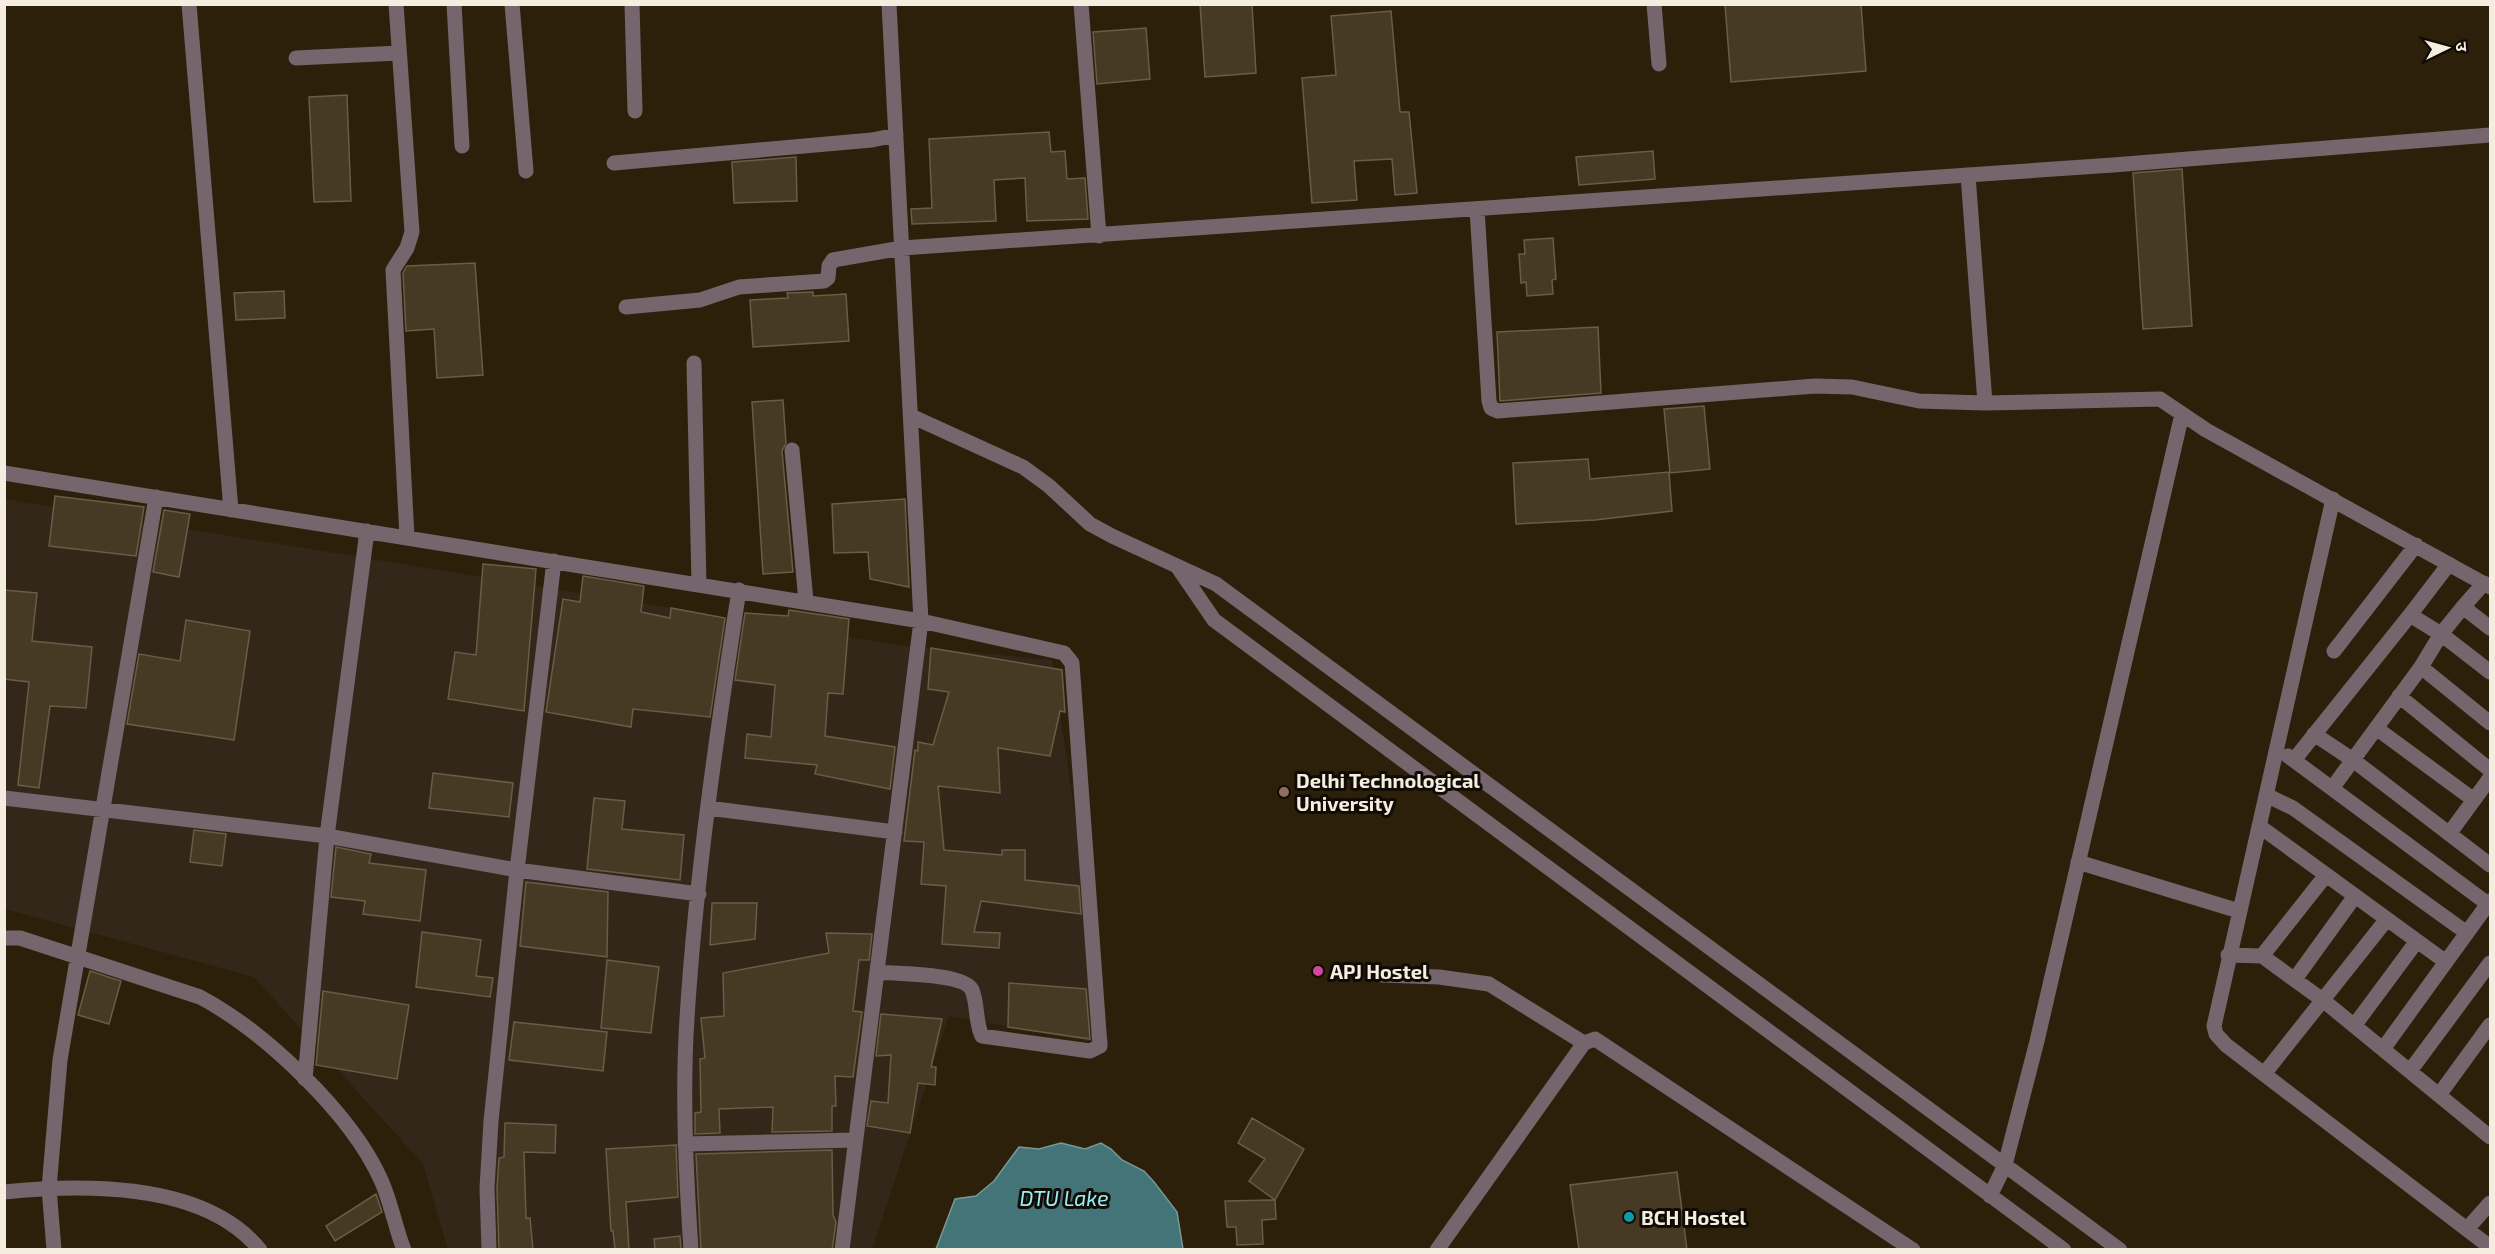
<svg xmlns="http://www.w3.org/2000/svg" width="2495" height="1254" viewBox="0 0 2495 1254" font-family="'Exo 2','Noto Sans Devanagari',sans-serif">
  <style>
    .industrial { fill: #332719 }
    .water { fill: #437477; stroke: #789896; stroke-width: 1.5 }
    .building { fill: #473a24; stroke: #6a5c45; stroke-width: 1.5 }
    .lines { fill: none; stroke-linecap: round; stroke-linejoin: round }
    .minor { stroke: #75656d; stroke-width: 15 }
    .education-dot { fill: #8d6e63; stroke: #100b04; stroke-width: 2 }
    .hotel-dot { fill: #d1479c; stroke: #100b04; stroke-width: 2 }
    .culture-dot { fill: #0f9aa8; stroke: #100b04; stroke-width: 2 }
    .labels { text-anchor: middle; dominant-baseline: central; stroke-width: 6; stroke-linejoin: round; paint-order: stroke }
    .poi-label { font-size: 20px; font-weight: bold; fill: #f5ede0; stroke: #100b04; text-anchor: start }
    .water-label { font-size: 21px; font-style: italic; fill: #99eff5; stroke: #100b04 }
  </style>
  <rect width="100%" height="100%" fill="#2c200b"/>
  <path class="industrial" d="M 4,499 L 897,645 L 1052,660 L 1109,1045 L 949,1016 L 872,1249 L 448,1249 L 423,1164 L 254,977 L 5,909 Z"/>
  <path class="water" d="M 1061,1143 L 1085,1149 L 1101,1143 L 1111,1149 L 1122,1160 L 1144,1171 L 1154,1182 L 1177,1212 L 1183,1249 L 936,1249 L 955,1199 L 976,1196 L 994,1181 L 1019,1147 L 1039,1149 Z"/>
  <path class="building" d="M 1200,4 L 1252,4 L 1256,73 L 1205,77 Z
    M 1725,4 L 1861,4 L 1866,71 L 1731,82 Z
    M 1391,11 L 1400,112 L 1409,112 L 1417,193 L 1395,195 L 1392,159 L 1354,161 L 1357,200 L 1312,203 L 1302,78 L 1336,75 L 1331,16 Z
    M 1146,28 L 1150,79 L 1097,84 L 1093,32 Z
    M 347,95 L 351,201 L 314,202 L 309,97 Z
    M 1049,132 L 1051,152 L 1065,151 L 1067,179 L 1085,178 L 1088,219 L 1027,221 L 1025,178 L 994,180 L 996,221 L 912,224 L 911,209 L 932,208 L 929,139 Z
    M 1653,151 L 1655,179 L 1579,185 L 1576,157 Z
    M 796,157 L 797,201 L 734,203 L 732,162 Z
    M 2182,169 L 2192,326 L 2143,329 L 2133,173 Z
    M 1553,238 L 1556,279 L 1552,280 L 1553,294 L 1527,296 L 1526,282 L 1521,283 L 1519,254 L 1525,254 L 1524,240 Z
    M 475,263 L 483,375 L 437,378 L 434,329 L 406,331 L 403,273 L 407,266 Z
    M 284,291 L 285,318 L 236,320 L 234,293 Z
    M 813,292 L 813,296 L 846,294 L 849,341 L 753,347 L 750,300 L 788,298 L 787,293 Z
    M 1598,327 L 1601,393 L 1500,401 L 1497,332 Z
    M 783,400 L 786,443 L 782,451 L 793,572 L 763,574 L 752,402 Z
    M 1704,406 L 1710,469 L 1670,473 L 1664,409 Z
    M 1588,459 L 1590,479 L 1669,472 L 1672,511 L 1595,520 L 1516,524 L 1513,463 Z
    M 55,496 L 144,507 L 136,556 L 49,546 Z
    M 905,499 L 909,587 L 870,579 L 868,552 L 834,553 L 832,504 Z
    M 164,510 L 190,514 L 179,577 L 153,572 Z
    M 483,564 L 536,569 L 524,711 L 448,699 L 455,652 L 476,655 Z
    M 583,576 L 644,586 L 641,612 L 670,618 L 671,608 L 725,618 L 710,717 L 633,709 L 631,727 L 546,712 L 563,599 L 580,602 Z
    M 4,590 L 37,593 L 32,641 L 92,647 L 86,708 L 50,706 L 39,788 L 18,785 L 29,682 L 4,679 Z
    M 789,610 L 849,619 L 843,694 L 828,693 L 825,736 L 895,747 L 890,789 L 815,774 L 817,765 L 745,758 L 747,734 L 771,737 L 775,685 L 735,680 L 745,613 L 788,616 Z
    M 186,620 L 250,631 L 234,740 L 127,724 L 139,654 L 180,661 Z
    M 931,648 L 1062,670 L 1065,712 L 1060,711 L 1050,756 L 998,748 L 1000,793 L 938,786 L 944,850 L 1002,855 L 1002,850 L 1025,850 L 1025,880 L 1079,886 L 1081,914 L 981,901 L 974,932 L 1000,933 L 999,948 L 942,944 L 946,886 L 921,884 L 924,842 L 904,841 L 915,750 L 918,751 L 918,742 L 933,745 L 949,692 L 928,689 Z
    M 433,773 L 513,783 L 509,817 L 429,808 Z
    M 594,798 L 625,801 L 622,829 L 684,835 L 680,880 L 587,869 Z
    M 194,830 L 226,834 L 222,866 L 190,862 Z
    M 336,847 L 371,854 L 369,863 L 426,870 L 420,921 L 363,914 L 365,901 L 331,897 Z
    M 526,882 L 608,892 L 607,957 L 520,946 Z
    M 712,903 L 757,903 L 755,939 L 710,945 Z
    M 422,932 L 481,940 L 476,976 L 493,978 L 490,997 L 416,987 Z
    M 826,933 L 872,934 L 869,960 L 859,960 L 853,1011 L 862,1012 L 853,1077 L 835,1076 L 836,1106 L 832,1106 L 832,1131 L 772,1132 L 773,1107 L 719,1109 L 720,1133 L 695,1134 L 695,1113 L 701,1112 L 700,1059 L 705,1058 L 701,1018 L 724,1016 L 723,973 L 829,953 Z
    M 607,960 L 659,967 L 651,1033 L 601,1028 Z
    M 90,971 L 121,981 L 109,1024 L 78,1015 Z
    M 1009,983 L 1086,989 L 1090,1039 L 1008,1027 Z
    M 323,991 L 409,1005 L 397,1079 L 316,1065 Z
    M 881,1014 L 942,1019 L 931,1067 L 936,1067 L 935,1085 L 918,1083 L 910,1133 L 867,1126 L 871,1101 L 888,1103 L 891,1055 L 876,1056 Z
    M 514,1022 L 607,1032 L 603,1071 L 509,1060 Z
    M 1252,1118 L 1304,1149 L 1275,1200 L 1249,1181 L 1265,1159 L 1238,1143 Z
    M 505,1123 L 556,1125 L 555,1153 L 524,1152 L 526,1218 L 530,1218 L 533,1250 L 499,1250 L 497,1188 L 499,1158 L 504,1157 Z
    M 676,1145 L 678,1197 L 626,1202 L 629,1250 L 615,1250 L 613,1231 L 611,1231 L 606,1149 Z
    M 832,1150 L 833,1215 L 836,1222 L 832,1250 L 701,1250 L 696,1154 Z
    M 1677,1172 L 1687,1250 L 1579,1250 L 1570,1185 Z
    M 376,1194 L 382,1212 L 335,1241 L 326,1226 Z
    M 1275,1200 L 1276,1219 L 1262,1220 L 1263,1244 L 1237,1245 L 1236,1227 L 1227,1227 L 1225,1201 Z
    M 680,1236 L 681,1250 L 655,1250 L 654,1239 Z"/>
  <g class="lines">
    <path class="minor" d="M 189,4 L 231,510
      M 396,4 L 412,232 L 407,248 L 393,270 L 407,537
      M 454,4 L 462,146
      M 512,4 L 526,171
      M 632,4 L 635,111
      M 1081,4 L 1099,236
      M 1654,4 L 1659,64
      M 296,58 L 399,53
      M 614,163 L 872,140 L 896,135
      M 1968,175 L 1985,403 L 2160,399 L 2206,430 L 2490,587
      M 1477,209 L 1489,401 L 1491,408 L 1498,411 L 1815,386 L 1852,387 L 1919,401 L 1985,403
      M 626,307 L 700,300 L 739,287 L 824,281 L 828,278 L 829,266 L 833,260 L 902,248 L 2113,165 L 2490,135
      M 694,363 L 699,584
      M 911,416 L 1023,467 L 1049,486 L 1090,524 L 1112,536 L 1216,584 L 2120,1250
      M 792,450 L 806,601
      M 4,473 L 921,621 L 1064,653 L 1072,663 L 1100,1046 L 1090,1051 L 982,1036 C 975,1022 978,1004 972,990 C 964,973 896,974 877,972
      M 2333,499 L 2214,1026 L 2216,1034 L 2226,1045 L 2490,1247
      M 1177,566 L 1214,620 L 2064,1250
      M 2463,607 L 2484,583
      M 2410,615 L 2449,564
      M 2334,651 L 2416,545
      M 2421,667 L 2441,634 L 2463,607 L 2490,628
      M 2399,696 L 2490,770
      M 2376,728 L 2474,800
      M 2314,734 L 2353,760 L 2490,865
      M 2288,756 L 2488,904
      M 2294,760 L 2410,615 L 2441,634 L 2490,672
      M 2333,787 L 2421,667 L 2490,723
      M 2266,795 L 2293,808 L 2467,933
      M 4,798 L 327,836 L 517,870 L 554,561
      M 708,808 L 895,832
      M 2259,826 L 2446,962
      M 2449,834 L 2490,778
      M 2078,862 L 2239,911
      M 2326,875 L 2262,956 L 2324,1001 L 2490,1137
      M 4,938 L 20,938 L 200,997 C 264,1031 351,1113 381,1180 C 391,1202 395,1227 404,1250
      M 2228,955 L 2262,956
      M 1381,975 L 1439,977 L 1489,984 L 1584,1043
      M 2295,979 L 2355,896
      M 2354,1026 L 2417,941
      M 2383,1049 L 2490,901
      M 2410,1071 L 2490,963
      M 2264,1074 L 2387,919
      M 305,1079 L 327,836 L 367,531
      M 2439,1095 L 2490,1025
      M 685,1144 L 854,1140
      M 4,1192 C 83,1184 205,1182 260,1250
      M 1990,1196 L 2005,1165 L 2037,1041 L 2182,414
      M 2467,1229 L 2490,1203
      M 54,1250 L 49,1188 L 60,1060 L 156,497
      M 489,1250 L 487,1188 L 491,1121 L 517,870 L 699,894
      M 691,1250 C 686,1173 682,1095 687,1018 C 696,875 717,732 739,590
      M 842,1250 L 921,621 L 889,4
      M 1437,1250 L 1584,1043 L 1595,1039 L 1913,1250"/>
  </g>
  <circle class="education-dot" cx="1284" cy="792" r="6"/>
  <circle class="hotel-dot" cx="1318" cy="971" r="6"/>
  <circle class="culture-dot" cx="1629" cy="1217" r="6"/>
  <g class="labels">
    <g class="poi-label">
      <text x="1296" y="780">Delhi Technological<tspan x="1296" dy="23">University</tspan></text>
      <text x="1330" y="971">APJ Hostel</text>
      <text x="1641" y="1217">BCH Hostel</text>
    </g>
    <g class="water-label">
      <text x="1064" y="1197">DTU Lake</text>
    </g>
  </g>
  <rect width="2495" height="1254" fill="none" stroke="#f5ede0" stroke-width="12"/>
  <g transform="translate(2447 48) rotate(85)" stroke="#100b04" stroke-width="4.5" paint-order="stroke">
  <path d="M0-4.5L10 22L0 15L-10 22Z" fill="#f5ede0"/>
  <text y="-9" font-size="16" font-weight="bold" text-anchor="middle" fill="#f5ede0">उ</text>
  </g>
</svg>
